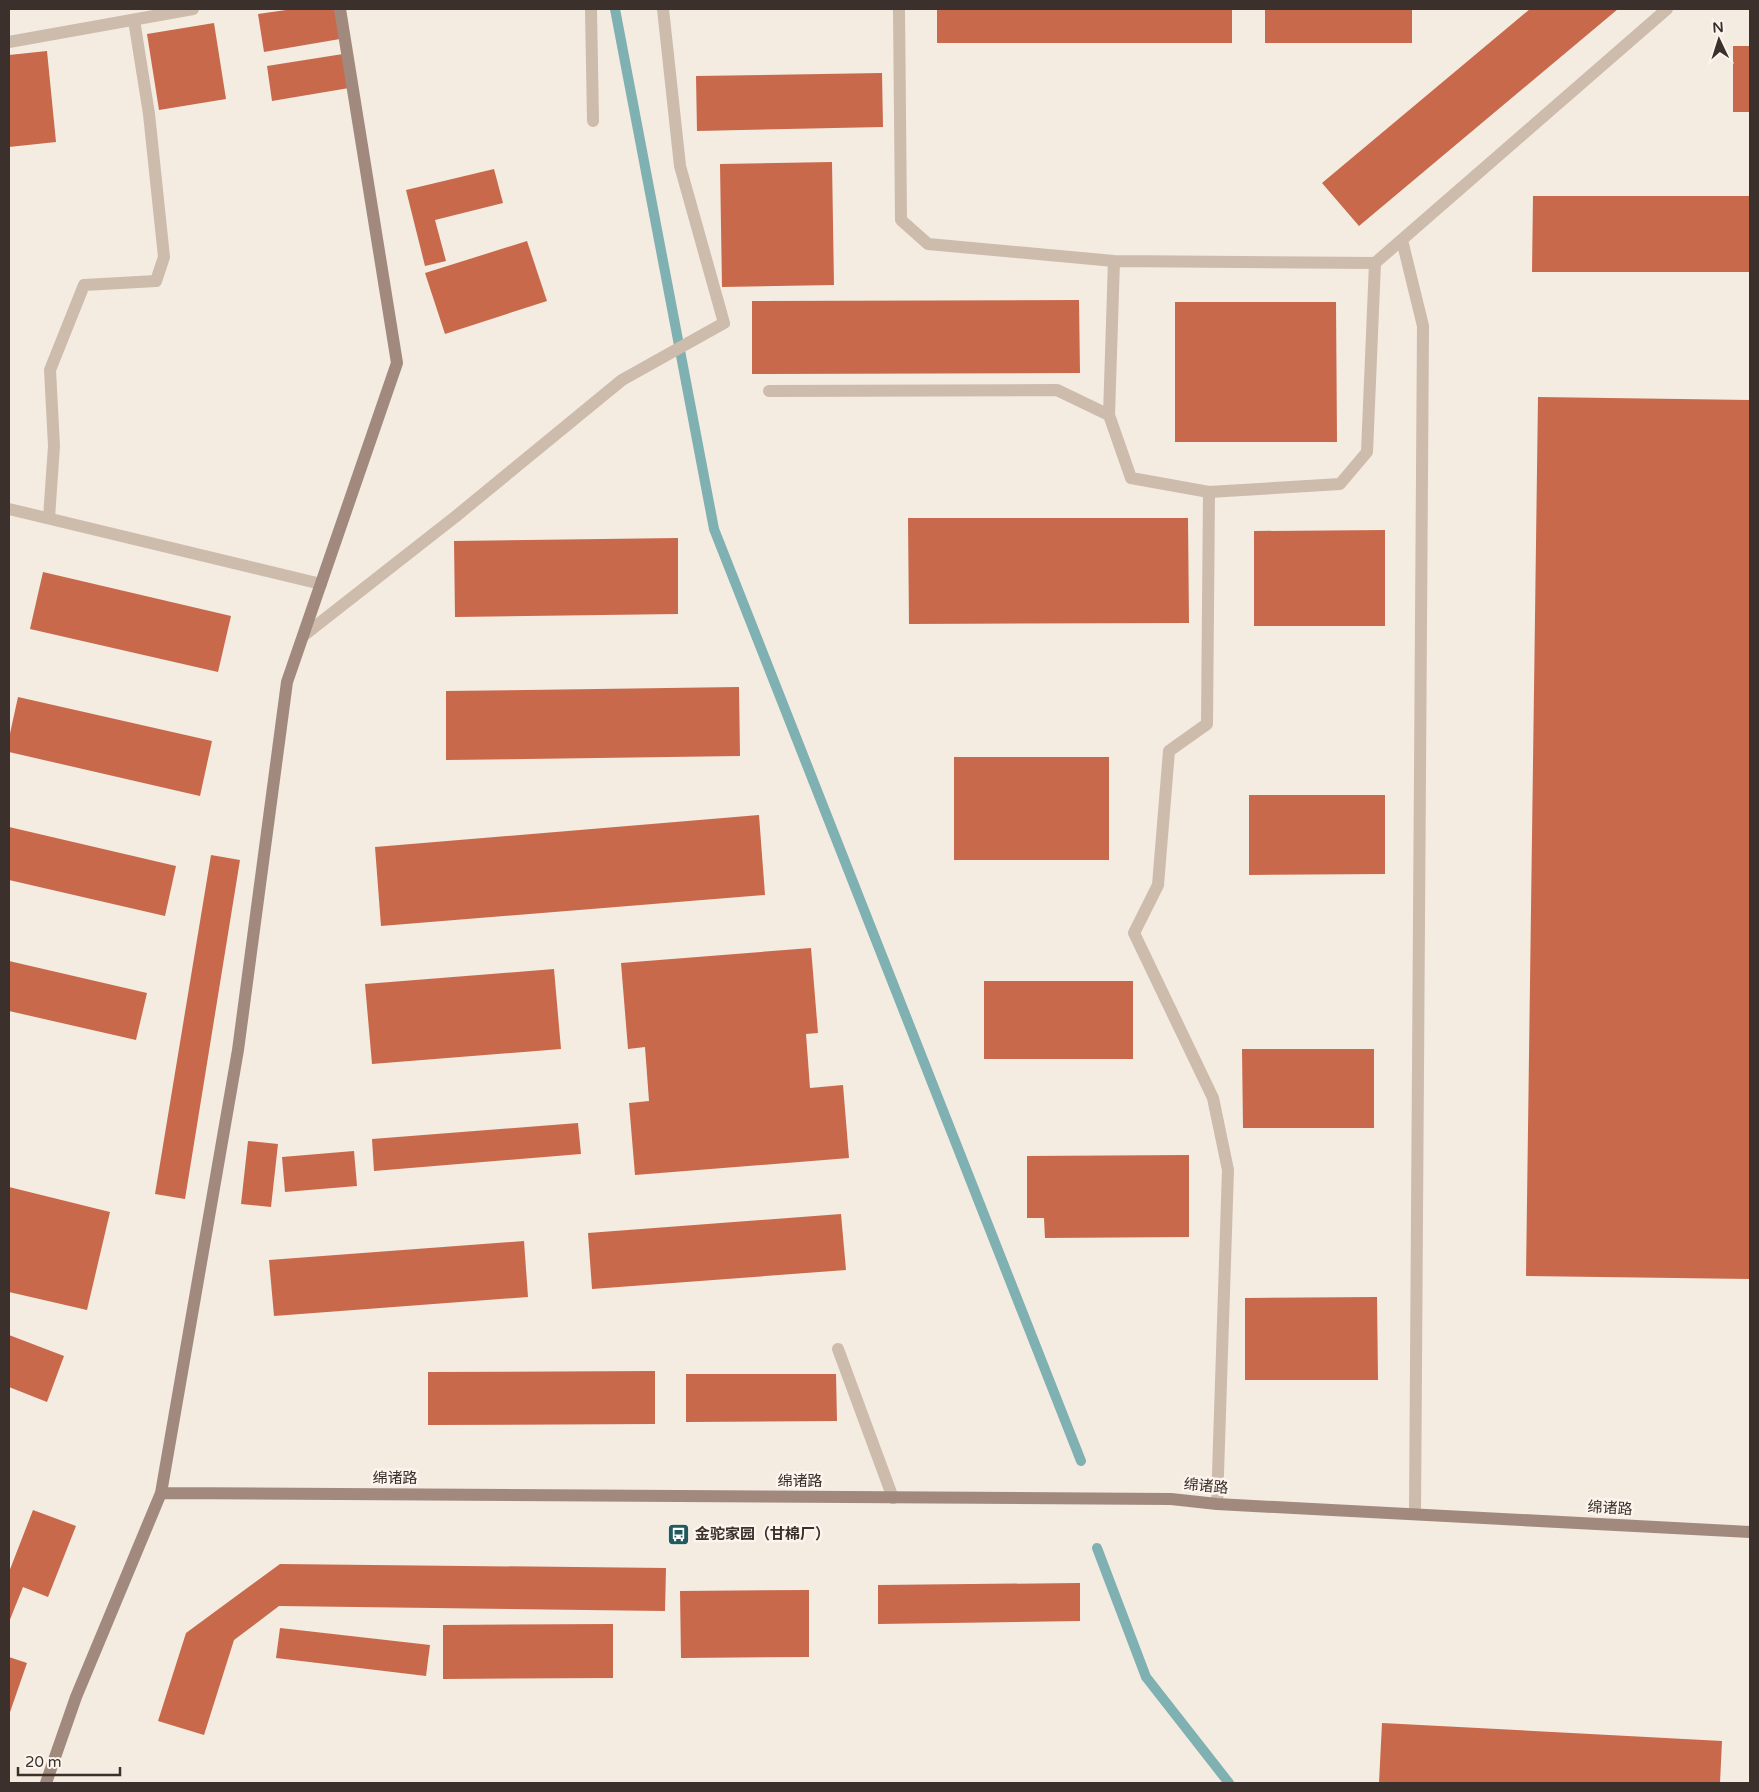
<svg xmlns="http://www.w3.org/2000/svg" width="1759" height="1792" viewBox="0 0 1759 1792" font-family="'Varela Round','Noto Sans SC',sans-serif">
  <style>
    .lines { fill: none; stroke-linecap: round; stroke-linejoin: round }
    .stream { stroke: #7fb0b2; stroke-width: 10 }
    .building { fill: #c8694b }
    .lane { stroke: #cdbbac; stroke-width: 12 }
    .street { stroke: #cdbbac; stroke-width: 12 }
    .secondary { stroke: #a18a7d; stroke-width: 12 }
    .labels { text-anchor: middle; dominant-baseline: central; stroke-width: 5; stroke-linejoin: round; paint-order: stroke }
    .street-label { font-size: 15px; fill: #3b302b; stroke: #fbf5ee }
    .poi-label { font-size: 15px; font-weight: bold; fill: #3b302b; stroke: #fbf5ee; text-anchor: start }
  </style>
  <rect width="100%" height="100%" fill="#f4ebe1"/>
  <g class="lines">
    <path class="stream" d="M 615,9 L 714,529 L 1081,1461
      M 1097,1548 L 1146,1677 L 1229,1783"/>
  </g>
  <path class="building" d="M 293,9 L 335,9 L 340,39 L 264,52 L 258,14 Z
    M 937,9 L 1232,9 L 1232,43 L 937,43 Z
    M 1265,9 L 1412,9 L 1412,43 L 1265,43 Z
    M 1530,9 L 1618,9 L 1359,226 L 1322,183 Z
    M 214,23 L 226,99 L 159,110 L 147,34 Z
    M 1733,46 L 1750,46 L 1750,112 L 1733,112 Z
    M 47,51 L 56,142 L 9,147 L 9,55 Z
    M 343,54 L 349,88 L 272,101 L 267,66 Z
    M 882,73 L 883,127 L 697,131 L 696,76 Z
    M 832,162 L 834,285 L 722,287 L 720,164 Z
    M 494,169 L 503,203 L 435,220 L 446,261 L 425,266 L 406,190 Z
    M 1533,196 L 1750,196 L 1750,272 L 1532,272 Z
    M 527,241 L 547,301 L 445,334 L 425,273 Z
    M 1079,300 L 1080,373 L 752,374 L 752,301 Z
    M 1175,302 L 1336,302 L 1337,442 L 1175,442 Z
    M 1538,397 L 1750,400 L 1750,1279 L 1526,1276 Z
    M 908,518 L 1188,518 L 1189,623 L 909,624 Z
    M 1385,530 L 1385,626 L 1254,626 L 1254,531 Z
    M 678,538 L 678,614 L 455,617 L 454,541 Z
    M 43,572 L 231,616 L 218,672 L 30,629 Z
    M 739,687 L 740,756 L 446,760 L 446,691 Z
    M 18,697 L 212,741 L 200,796 L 9,752 L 9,738 Z
    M 954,757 L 1109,757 L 1109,860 L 954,860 Z
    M 1249,795 L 1385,795 L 1385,874 L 1249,875 Z
    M 759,815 L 765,895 L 381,926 L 375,847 Z
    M 9,827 L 176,866 L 165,916 L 9,880 Z
    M 211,855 L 240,860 L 185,1199 L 155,1194 Z
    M 811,948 L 818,1033 L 806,1034 L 810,1088 L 843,1085 L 849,1158 L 635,1175 L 629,1103 L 649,1101 L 645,1047 L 628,1049 L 621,963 Z
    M 9,961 L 147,993 L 136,1040 L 9,1011 Z
    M 554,969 L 561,1049 L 372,1064 L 365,984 Z
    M 984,981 L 1133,981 L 1133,1059 L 984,1059 Z
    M 1242,1049 L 1374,1049 L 1374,1128 L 1243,1128 Z
    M 578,1123 L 581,1154 L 374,1171 L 372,1139 Z
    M 248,1141 L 278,1144 L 271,1207 L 241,1204 Z
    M 354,1151 L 357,1186 L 285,1192 L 282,1157 Z
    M 1189,1155 L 1189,1237 L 1045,1238 L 1044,1218 L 1027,1218 L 1027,1156 Z
    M 9,1187 L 110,1212 L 87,1310 L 9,1292 Z
    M 841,1214 L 846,1270 L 592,1289 L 588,1233 Z
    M 524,1241 L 528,1297 L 274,1316 L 269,1260 Z
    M 1377,1297 L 1378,1380 L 1245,1380 L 1245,1298 Z
    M 9,1335 L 64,1356 L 47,1402 L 9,1387 Z
    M 655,1371 L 655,1424 L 428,1425 L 428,1372 Z
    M 686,1374 L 836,1374 L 837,1421 L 686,1422 Z
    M 33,1510 L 76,1526 L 48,1597 L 23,1587 L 9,1622 L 9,1572 Z
    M 280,1564 L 666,1568 L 665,1611 L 279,1606 L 234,1640 L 204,1735 L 158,1721 L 186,1633 Z
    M 1080,1583 L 1080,1621 L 878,1624 L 878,1585 Z
    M 809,1590 L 809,1657 L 681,1658 L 680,1591 Z
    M 613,1624 L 613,1678 L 443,1679 L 443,1625 Z
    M 280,1628 L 430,1645 L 426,1676 L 276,1658 Z
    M 9,1657 L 27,1663 L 9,1715 Z
    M 1382,1723 L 1722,1741 L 1720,1783 L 1379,1783 Z"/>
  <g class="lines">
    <path class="lane" d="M 49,518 L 54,446 L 50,370 L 84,285 L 156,281 L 164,257 L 149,114 L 134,20
      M 838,1349 L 893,1498"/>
    <path class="street" d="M 591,9 L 593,121
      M 899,9 L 901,220 L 928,244 L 1114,261 L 1109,415
      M 9,42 L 193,9
      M 1402,240 L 1423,326 L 1415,1513
      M 1114,261 L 1375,263 L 1667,9
      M 769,391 L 1057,390 L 1109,415 L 1131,478 L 1209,492 L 1207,724 L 1169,751 L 1158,885 L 1134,933 L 1213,1098 L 1228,1170 L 1217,1504
      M 1209,492 L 1340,484 L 1367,452 L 1375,263
      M 9,509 L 321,584
      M 303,636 L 455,517 L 622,380 L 724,323 L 680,166 L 663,9"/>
    <path class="secondary" d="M 161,1493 L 238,1050 L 287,682 L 397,363 L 340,9
      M 46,1783 L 76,1697 L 161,1493 L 1171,1499 L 1217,1504 L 1750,1532"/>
  </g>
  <defs>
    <symbol id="bus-square" viewBox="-11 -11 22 22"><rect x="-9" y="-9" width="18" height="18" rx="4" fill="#1f5a5e" stroke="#fbf5ee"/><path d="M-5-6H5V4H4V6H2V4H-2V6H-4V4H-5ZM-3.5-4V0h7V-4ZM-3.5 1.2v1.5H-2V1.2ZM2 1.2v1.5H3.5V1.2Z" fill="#fff"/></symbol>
  </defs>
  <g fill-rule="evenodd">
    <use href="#bus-square" x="666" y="1522" width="25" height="25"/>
  </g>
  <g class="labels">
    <g class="street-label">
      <text x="395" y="1478">绵诸路</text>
      <text x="800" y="1481">绵诸路</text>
      <text transform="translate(1206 1486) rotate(5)">绵诸路</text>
      <text transform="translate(1610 1508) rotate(3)">绵诸路</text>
    </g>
    <g class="poi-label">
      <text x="695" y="1534">金驼家园（甘棉厂）</text>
    </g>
  </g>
  <rect width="1759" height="1792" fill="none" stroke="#3b302b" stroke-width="20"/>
  <g transform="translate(1719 40) rotate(356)" stroke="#fbf5ee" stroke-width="4" paint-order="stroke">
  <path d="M0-4L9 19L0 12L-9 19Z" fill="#3b302b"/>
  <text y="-8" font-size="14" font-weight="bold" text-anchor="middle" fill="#3b302b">N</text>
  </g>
  <path d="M18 1767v8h102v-8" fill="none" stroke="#3b302b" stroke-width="2.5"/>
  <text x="25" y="1767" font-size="15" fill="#3b302b" stroke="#fbf5ee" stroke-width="4" paint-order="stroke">20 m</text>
</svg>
